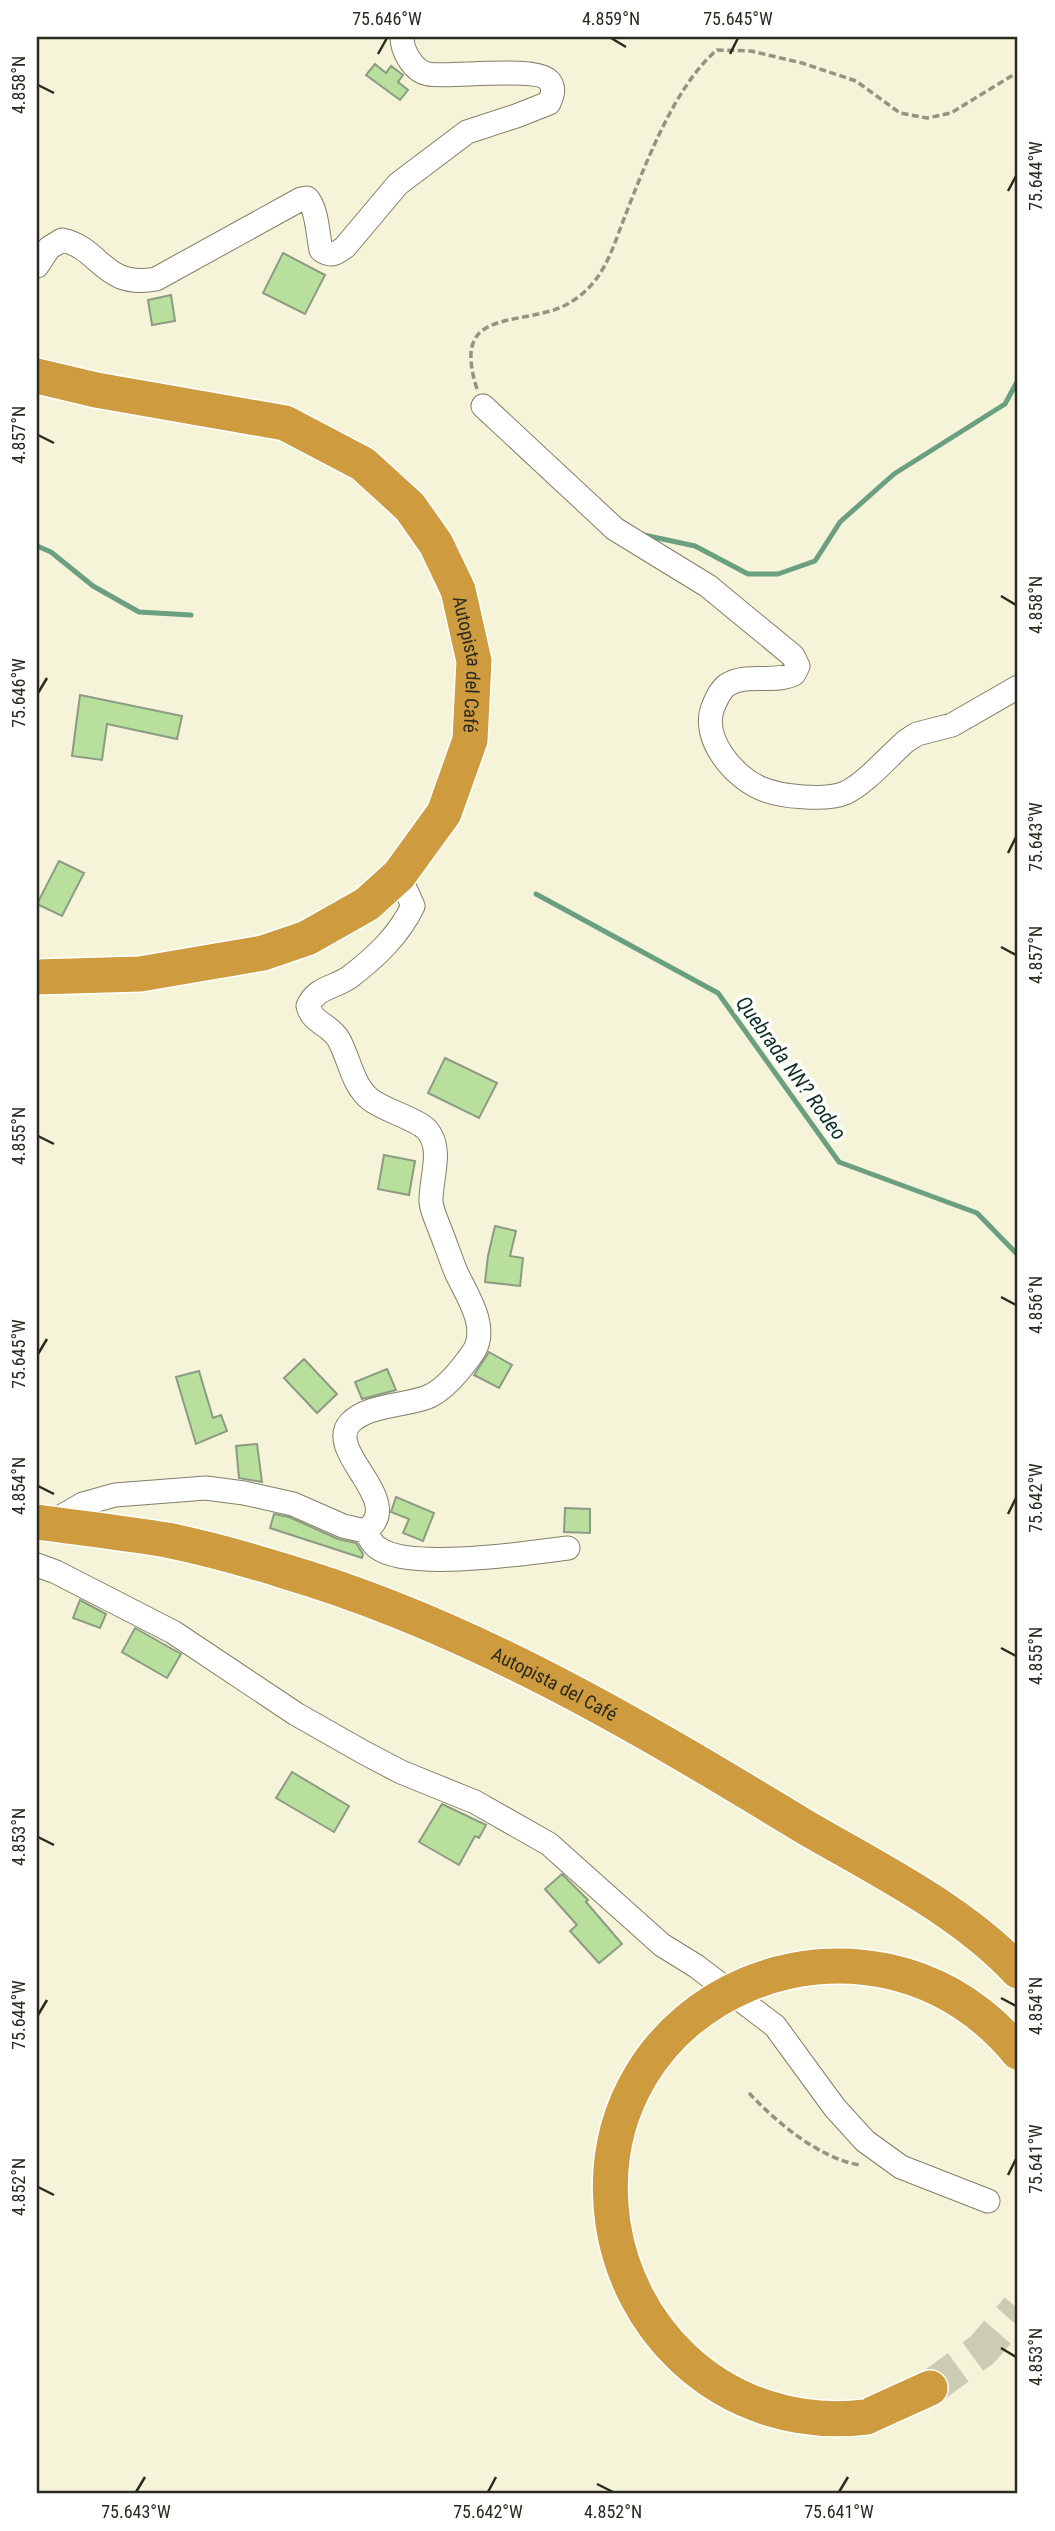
<svg xmlns="http://www.w3.org/2000/svg" width="1055" height="2531" viewBox="0 0 1055 2531" font-family="'Roboto Condensed',sans-serif">
  <style>
    .lines { fill: none; stroke-linecap: round; stroke-linejoin: round }
    .stream { stroke: #6aa07f; stroke-width: 5 }
    .building { fill: #b8df9c; stroke: #8d9b84; stroke-width: 2 }
    .highway-tunnel { stroke: #ccccb4; stroke-width: 35; stroke-dasharray: 35 18; stroke-linecap: butt }
    .minor-casing { stroke: #807f67; stroke-width: 25 }
    .highway-casing { stroke: #fff; stroke-width: 38 }
    .path { stroke: #949481; stroke-width: 3.5; stroke-dasharray: 7 3.5; stroke-linecap: butt }
    .minor { stroke: #fff; stroke-width: 23 }
    .highway { stroke: #ce9b3f; stroke-width: 35 }
    .highway-bridge-casing { stroke: #fff; stroke-width: 38; stroke-linecap: butt }
    .highway-bridge { stroke: #ce9b3f; stroke-width: 35 }
    .ticks { fill: none; stroke: #2a2a20; stroke-width: 2.5 }
    .labels { text-anchor: middle; dominant-baseline: central; stroke-width: 7; stroke-linejoin: round; paint-order: stroke }
    .street-label { font-size: 19px; fill: #2a2a20; stroke: #fff }
    .water-label { font-size: 21px; font-style: italic; fill: #0e3020; stroke: #fff }
    .neatline { fill: none; stroke: #2a2a20; stroke-width: 2.5 }
    .ticks-label { font-size: 18px; text-anchor: middle; fill: #2a2a20 }
  </style>
  <rect width="100%" height="100%" fill="#f5f4d9"/>
  <g class="lines">
    <path class="stream" d="M 644,535 L 695,546 L 748,574 L 778,574 L 815,561 L 840,522 L 894,474 L 1005,404 L 1018,380
      M 37,546 L 51,552 L 93,586 L 139,612 L 191,615
      M 536,894 L 718,993 L 839,1162 L 977,1213 L 1018,1255"/>
  </g>
  <path class="building" d="M 375,64 L 386,73 L 391,66 L 403,75 L 398,82 L 408,90 L 400,100 L 366,75 Z
    M 283,253 L 325,275 L 305,314 L 263,293 Z
    M 171,295 L 175,321 L 152,325 L 148,300 Z
    M 80,695 L 182,716 L 177,739 L 107,724 L 102,760 L 72,756 Z
    M 59,861 L 84,873 L 62,916 L 37,904 Z
    M 445,1058 L 497,1083 L 479,1118 L 428,1093 Z
    M 384,1155 L 415,1161 L 409,1195 L 378,1189 Z
    M 495,1226 L 516,1231 L 510,1256 L 523,1258 L 520,1286 L 485,1282 L 488,1256 Z
    M 489,1352 L 512,1365 L 499,1388 L 474,1375 Z
    M 304,1359 L 337,1394 L 317,1413 L 284,1378 Z
    M 387,1369 L 396,1390 L 362,1399 L 355,1382 Z
    M 199,1371 L 213,1418 L 221,1415 L 227,1431 L 196,1444 L 176,1377 Z
    M 257,1444 L 262,1482 L 239,1478 L 236,1446 Z
    M 396,1497 L 434,1513 L 423,1541 L 403,1533 L 409,1519 L 391,1512 Z
    M 565,1508 L 590,1509 L 590,1533 L 564,1532 Z
    M 274,1514 L 289,1517 L 338,1539 L 356,1543 L 363,1554 L 362,1558 L 270,1528 Z
    M 80,1600 L 106,1614 L 100,1628 L 73,1618 Z
    M 135,1628 L 181,1654 L 167,1678 L 122,1652 Z
    M 292,1772 L 349,1806 L 334,1832 L 276,1798 Z
    M 442,1804 L 486,1825 L 479,1838 L 475,1836 L 459,1865 L 419,1842 Z
    M 562,1874 L 588,1900 L 586,1902 L 622,1944 L 599,1963 L 570,1931 L 577,1925 L 545,1889 Z"/>
  <g class="lines">
    <path class="highway-tunnel" d="M 930,2388 L 982,2350 L 1018,2309"/>
    <defs>
      <path id="minor" d="M 37,266 L 49,248 L 62,240 C 101,248 103,289 156,279 L 301,199 L 307,198 C 317,207 318,237 321,250 C 331,257 336,254 345,247 L 398,184 L 467,132 L 516,116 L 549,103 C 552,96 555,89 550,82 C 539,65 450,78 428,74 C 413,71 402,51 402,37
        M 483,406 L 615,529 L 708,586 L 793,656 L 798,666 L 794,674 C 773,684 747,672 727,685 C 720,690 716,700 713,707 C 701,738 733,776 760,788 C 780,797 826,801 845,793 C 865,784 889,756 906,741 L 917,734 L 952,725 L 1018,687
        M 50,1523 L 83,1504 L 115,1495 L 206,1488 L 244,1493 L 293,1504 L 343,1526 L 365,1531 C 408,1502 324,1452 350,1423 C 368,1404 408,1406 430,1396 C 448,1387 463,1367 474,1351 C 489,1326 466,1294 456,1272 C 450,1257 445,1242 439,1227 C 436,1219 432,1211 431,1202 C 430,1180 444,1149 427,1130 C 417,1119 386,1111 371,1100 C 352,1085 350,1060 339,1040 C 331,1025 312,1023 308,1006 C 317,986 336,988 351,976 C 377,956 399,935 413,906 L 399,875
        M 365,1531 C 369,1536 372,1545 378,1548 C 409,1571 528,1553 568,1548
        M 37,1565 L 56,1572 L 173,1632 L 296,1714 L 363,1752 L 401,1772 L 475,1802 L 549,1844 L 662,1945 L 696,1966 L 775,2026 L 835,2108 L 865,2141 L 901,2167 L 988,2201"/>
      <g id="highway">
        <path id="s1" d="M 37,376 L 96,390 L 285,423 L 363,464 L 410,507 L 436,544 L 458,590 L 474,661 L 470,740 L 444,813 L 399,875 L 367,904 L 307,938 L 263,953 L 140,974 L 37,977"/>
        <path id="s2" d="M 37,1522 C 80,1528 124,1533 167,1540 C 206,1548 246,1559 284,1571 C 471,1626 639,1726 805,1827 C 877,1869 961,1910 1018,1971"/>
        <path d="M 866,2417 L 930,2388"/>
      </g>
    </defs>
    <use href="#minor" class="minor-casing"/>
    <use href="#highway" class="highway-casing"/>
    <path class="path" d="M 477,389 C 453,314 504,325 554,310 C 569,305 583,295 593,283 C 609,264 616,239 625,216 C 645,165 675,85 717,50 L 751,51 L 802,63 L 856,81 L 900,113 L 927,118 L 951,113 L 1018,72
      M 749,2093 C 776,2122 820,2159 860,2165"/>
    <use href="#minor" class="minor"/>
    <use href="#highway" class="highway"/>
    <defs>
      <path id="highway-bridge" d="M 866,2417 C 799,2425 732,2405 682,2357 C 645,2322 621,2275 613,2224 C 580,1992 870,1874 1018,2052"/>
    </defs>
    <use href="#highway-bridge" class="highway-bridge-casing"/>
    <use href="#highway-bridge" class="highway-bridge"/>
  </g>
  <path class="ticks" d="M 611,38 L 626,47M 378,54 L 387,38M 730,54 L 738,38M 38,85 L 54,93M 1008,191 L 1016,176M 38,435 L 54,443M 1001,596 L 1016,605M 38,693 L 47,678M 1008,853 L 1016,837M 1001,947 L 1016,955M 38,1136 L 54,1144M 1001,1297 L 1016,1305M 38,1354 L 47,1339M 38,1486 L 54,1494M 1008,1514 L 1016,1498M 1001,1648 L 1016,1656M 38,1837 L 54,1845M 1001,1998 L 1016,2006M 38,2015 L 47,2000M 1008,2175 L 1016,2159M 38,2187 L 54,2195M 1001,2348 L 1016,2357M 597,2484 L 613,2492M 136,2492 L 145,2477M 488,2492 L 496,2477M 839,2492 L 848,2477"/>
  <g class="labels">
    <g class="street-label">
      <text stroke="none"><textPath href="#s1" startOffset="576">Autopista del Café</textPath></text>
      <text stroke="none"><textPath href="#s2" startOffset="546">Autopista del Café</textPath></text>
    </g>
    <g class="water-label">
      <text transform="translate(791 1068) rotate(54)">Quebrada NN? Rodeo</text>
    </g>
  </g>
  <rect width="1055" height="2531" fill="none" stroke="#ffffff" stroke-width="77"/>
  <rect x="38" y="38" width="978" height="2454" class="neatline"/>
  <g class="ticks-label">
    <text x="387" y="25">75.646°W</text>
    <text x="611" y="25">4.859°N</text>
    <text x="738" y="25">75.645°W</text>
    <text transform="translate(19 85) rotate(-90)" y="6">4.858°N</text>
    <text transform="translate(1036 176) rotate(-90)" y="6">75.644°W</text>
    <text transform="translate(19 435) rotate(-90)" y="6">4.857°N</text>
    <text transform="translate(1036 605) rotate(-90)" y="6">4.858°N</text>
    <text transform="translate(19 693) rotate(-90)" y="6">75.646°W</text>
    <text transform="translate(1036 837) rotate(-90)" y="6">75.643°W</text>
    <text transform="translate(1036 955) rotate(-90)" y="6">4.857°N</text>
    <text transform="translate(19 1136) rotate(-90)" y="6">4.855°N</text>
    <text transform="translate(1036 1305) rotate(-90)" y="6">4.856°N</text>
    <text transform="translate(19 1354) rotate(-90)" y="6">75.645°W</text>
    <text transform="translate(19 1486) rotate(-90)" y="6">4.854°N</text>
    <text transform="translate(1036 1498) rotate(-90)" y="6">75.642°W</text>
    <text transform="translate(1036 1656) rotate(-90)" y="6">4.855°N</text>
    <text transform="translate(19 1837) rotate(-90)" y="6">4.853°N</text>
    <text transform="translate(1036 2006) rotate(-90)" y="6">4.854°N</text>
    <text transform="translate(19 2015) rotate(-90)" y="6">75.644°W</text>
    <text transform="translate(1036 2159) rotate(-90)" y="6">75.641°W</text>
    <text transform="translate(19 2187) rotate(-90)" y="6">4.852°N</text>
    <text transform="translate(1036 2357) rotate(-90)" y="6">4.853°N</text>
    <text x="136" y="2518">75.643°W</text>
    <text x="488" y="2518">75.642°W</text>
    <text x="613" y="2518">4.852°N</text>
    <text x="839" y="2518">75.641°W</text>
  </g>
</svg>
